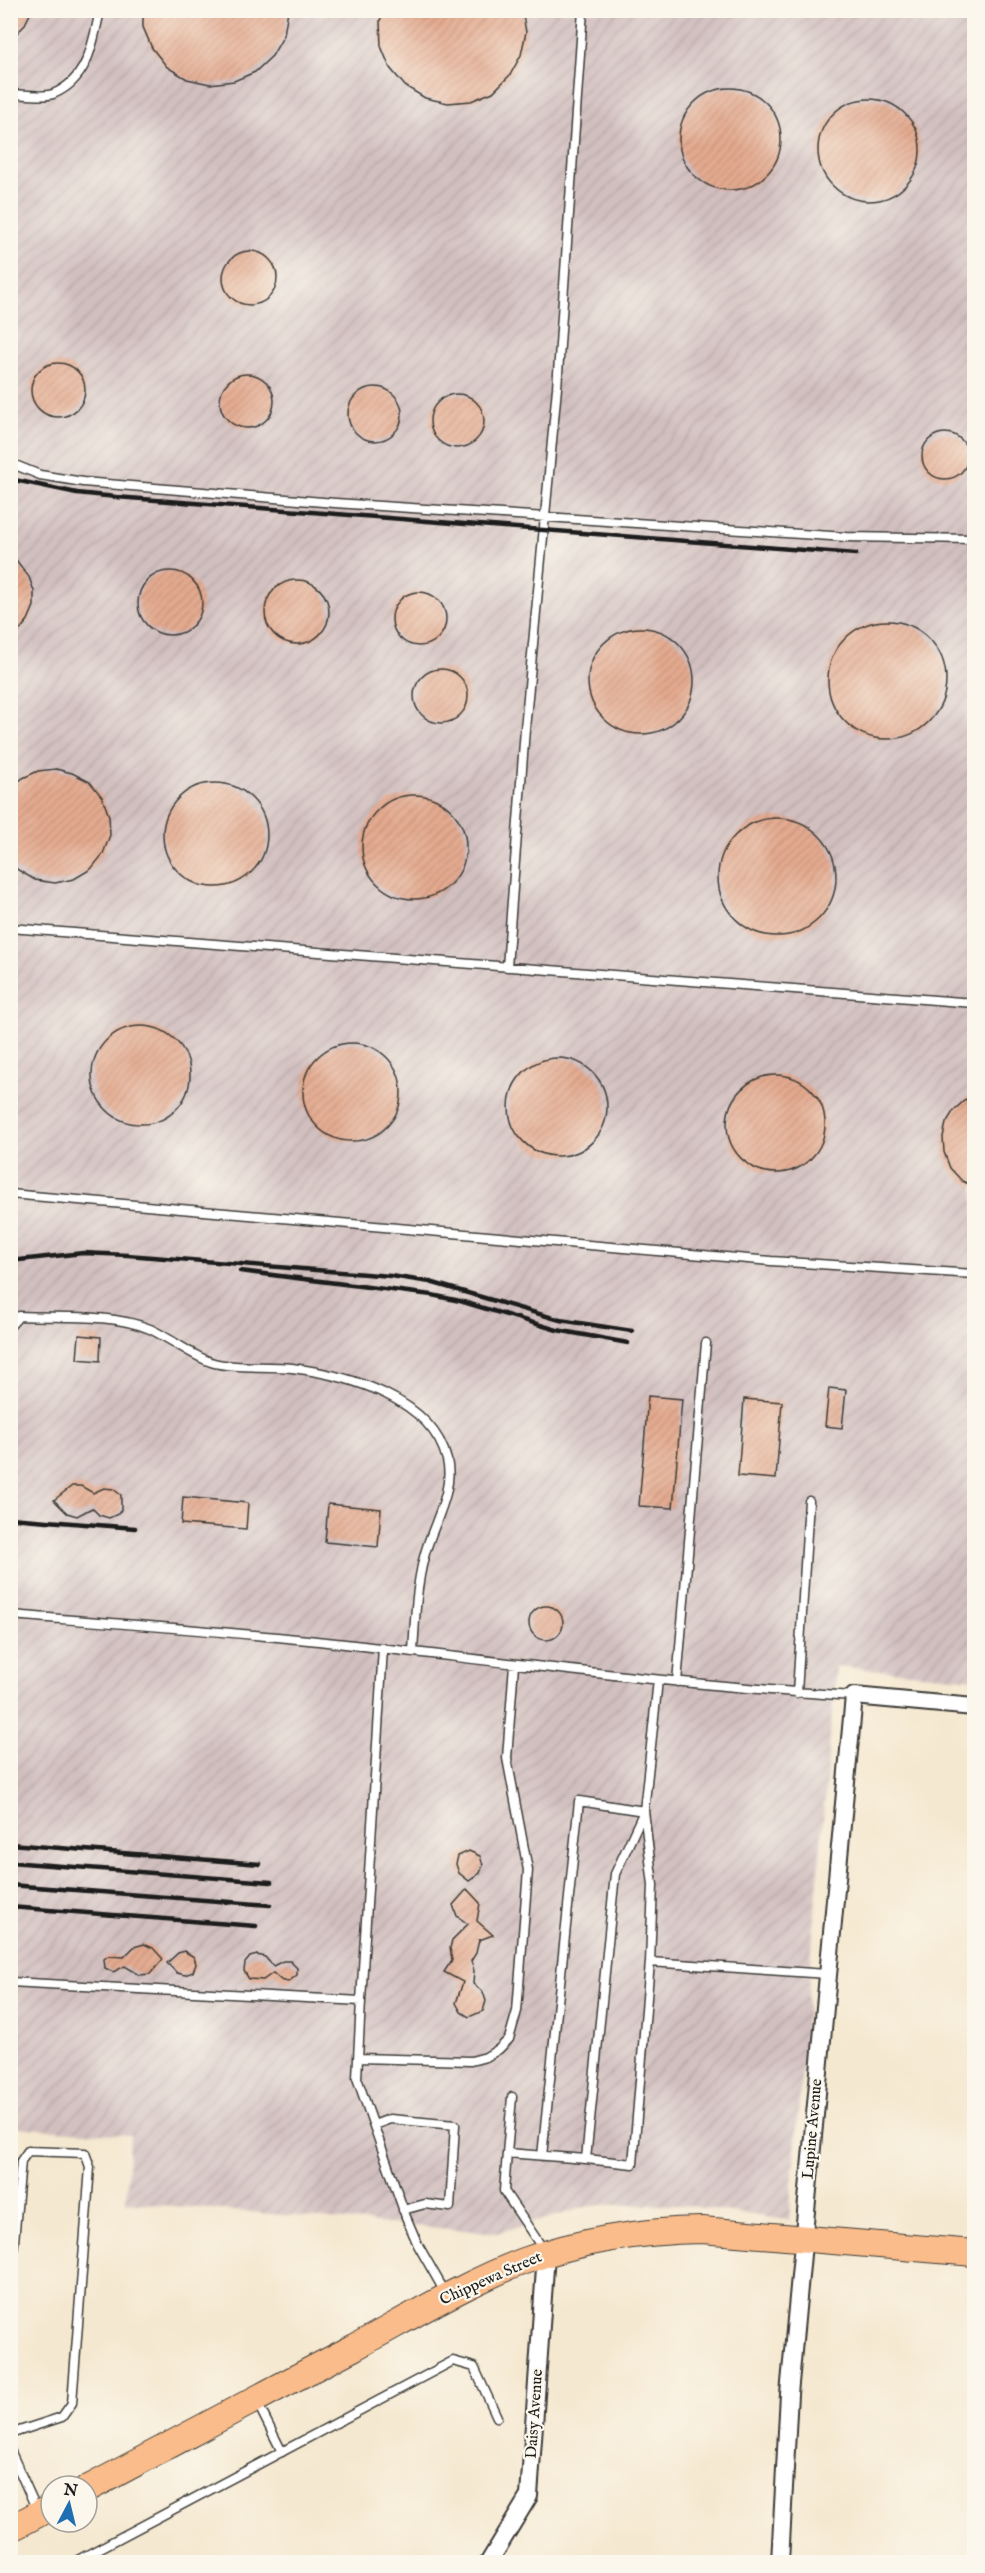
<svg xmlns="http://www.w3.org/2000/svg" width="985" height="2573" viewBox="0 0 985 2573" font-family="'IM FELL English',serif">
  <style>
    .industrial { fill: url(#industrial-furrows) }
    .building { fill: url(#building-hatch) }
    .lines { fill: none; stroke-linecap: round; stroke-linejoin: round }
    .service-casing { stroke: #3d3b37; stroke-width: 11 }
    .minor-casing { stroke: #3d3b37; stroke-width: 20 }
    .primary-casing { stroke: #3d3b37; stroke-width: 28 }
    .service { stroke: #fff; stroke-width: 8 }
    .minor { stroke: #fff; stroke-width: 16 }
    .primary { stroke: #f9bc8a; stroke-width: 26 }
    .rail { stroke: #1c1c1c; stroke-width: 4.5 }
    .labels { text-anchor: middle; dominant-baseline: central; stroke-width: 4.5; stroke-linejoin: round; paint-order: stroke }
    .street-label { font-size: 16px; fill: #1c1c1c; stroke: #fbf7ec }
  </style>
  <defs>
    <pattern id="industrial-furrows" width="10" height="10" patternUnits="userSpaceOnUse" patternTransform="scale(1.5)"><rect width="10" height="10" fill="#d1bfbf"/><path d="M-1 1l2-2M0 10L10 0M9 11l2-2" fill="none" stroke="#b3a4a4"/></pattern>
    <pattern id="building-hatch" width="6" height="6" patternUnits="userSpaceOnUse" patternTransform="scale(1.5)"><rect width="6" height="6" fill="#e4aa8f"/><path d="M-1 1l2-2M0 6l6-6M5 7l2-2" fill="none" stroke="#c3927b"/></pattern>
  </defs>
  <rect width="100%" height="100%" fill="#fbf7ec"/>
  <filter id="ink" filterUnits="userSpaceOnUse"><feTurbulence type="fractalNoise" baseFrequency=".0167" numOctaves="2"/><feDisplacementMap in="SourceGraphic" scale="12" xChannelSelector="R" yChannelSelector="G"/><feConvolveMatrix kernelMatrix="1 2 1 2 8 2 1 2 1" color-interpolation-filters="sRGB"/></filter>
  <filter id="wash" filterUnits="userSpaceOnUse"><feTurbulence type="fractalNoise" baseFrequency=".008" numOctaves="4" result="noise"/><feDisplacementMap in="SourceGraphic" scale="24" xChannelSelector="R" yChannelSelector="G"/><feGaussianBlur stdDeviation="1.35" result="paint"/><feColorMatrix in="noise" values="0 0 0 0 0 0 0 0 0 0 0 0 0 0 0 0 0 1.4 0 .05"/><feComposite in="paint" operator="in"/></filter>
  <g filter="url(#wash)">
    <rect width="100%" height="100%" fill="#f5e8d0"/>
    <path class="industrial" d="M 10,11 L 974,11 L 974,1679 L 836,1666 L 789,2220 L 681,2205 L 593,2205 L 497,2233 L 126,2202 L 130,2135 L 11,2127 Z"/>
    <g id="blocks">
      <path class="building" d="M 10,10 L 32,10 L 24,26 L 10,40 Z
        M 143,10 L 288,10 L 284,35 L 272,56 L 255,72 L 234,81 L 210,84 L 187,79 L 167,67 L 152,48 L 143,27 Z
        M 383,10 L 522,10 L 526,32 L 521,55 L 510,75 L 493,92 L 471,101 L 448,103 L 425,98 L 405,86 L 390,68 L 381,46 L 380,21 Z
        M679 139a51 51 0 1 1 102 0a51 51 0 1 1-102 0Z
        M818 150a51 51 0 1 1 102 0a51 51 0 1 1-102 0Z
        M223 278a27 27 0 1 1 54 0a27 27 0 1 1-54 0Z
        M31 390a27 27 0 1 1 54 0a27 27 0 1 1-54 0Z
        M220 401a27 27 0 1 1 54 0a27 27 0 1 1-54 0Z
        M348 414a27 27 0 1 1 54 0a27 27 0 1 1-54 0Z
        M430 421a27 27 0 1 1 54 0a27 27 0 1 1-54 0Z
        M922 456a23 23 0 1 1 46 0a23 23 0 1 1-46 0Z
        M 10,552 L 29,577 L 34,591 L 34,606 L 28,620 L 10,642 Z
        M138 603a32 32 0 1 1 64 0a32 32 0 1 1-64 0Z
        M265 612a32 32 0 1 1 64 0a32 32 0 1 1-64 0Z
        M392 619a27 27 0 1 1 54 0a27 27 0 1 1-54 0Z
        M828 680a59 59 0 1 1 118 0a59 59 0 1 1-118 0Z
        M588 681a53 53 0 1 1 106 0a53 53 0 1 1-106 0Z
        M414 696a27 27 0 1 1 54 0a27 27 0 1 1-54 0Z
        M 56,769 L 72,773 L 90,782 L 102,797 L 109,816 L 110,835 L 103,854 L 91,869 L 74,879 L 55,883 L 35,880 L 18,870 L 10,862 L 10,788 L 23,778 L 38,771 Z
        M163 835a52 52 0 1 1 104 0a52 52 0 1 1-104 0Z
        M362 847a52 52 0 1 1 104 0a52 52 0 1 1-104 0Z
        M718 877a59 59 0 1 1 118 0a59 59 0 1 1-118 0Z
        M92 1075a49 49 0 1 1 98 0a49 49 0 1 1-98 0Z
        M303 1092a49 49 0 1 1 98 0a49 49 0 1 1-98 0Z
        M509 1107a49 49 0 1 1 98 0a49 49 0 1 1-98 0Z
        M727 1124a49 49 0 1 1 98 0a49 49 0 1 1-98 0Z
        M 975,1091 L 975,1187 L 962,1181 L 950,1168 L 944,1152 L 943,1137 L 946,1123 L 954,1110 Z
        M 79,1335 L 101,1337 L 100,1361 L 77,1359 Z
        M 829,1388 L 846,1390 L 842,1428 L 825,1426 Z
        M 648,1396 L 682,1399 L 673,1508 L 639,1506 Z
        M 744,1399 L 782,1402 L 776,1479 L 738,1476 Z
        M 72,1486 L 81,1486 L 93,1493 L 104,1488 L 113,1489 L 121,1495 L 121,1510 L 118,1514 L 109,1518 L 99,1515 L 92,1508 L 77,1516 L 67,1513 L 54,1500 Z
        M 183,1497 L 248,1503 L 246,1529 L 181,1524 Z
        M 328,1504 L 381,1509 L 378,1547 L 325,1542 Z
        M529 1623a17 17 0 1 1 34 0a17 17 0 1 1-34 0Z
        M 469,1851 L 480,1856 L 483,1865 L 480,1873 L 469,1881 L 459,1873 L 456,1864 L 458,1856 Z
        M 467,1889 L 480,1903 L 477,1921 L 493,1935 L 479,1940 L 476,1953 L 471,1961 L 474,1971 L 473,1984 L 483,1992 L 486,2001 L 483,2011 L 469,2017 L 461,2012 L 456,2003 L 463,1982 L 444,1972 L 452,1960 L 450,1948 L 452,1940 L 468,1924 L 457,1916 L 453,1905 Z
        M 144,1944 L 153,1948 L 163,1959 L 150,1974 L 140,1975 L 125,1966 L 113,1972 L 105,1968 L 104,1959 L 108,1956 L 124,1957 L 134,1947 Z
        M 184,1951 L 194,1957 L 196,1964 L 193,1972 L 185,1975 L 177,1973 L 167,1963 L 178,1953 Z
        M 257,1955 L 265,1957 L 273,1966 L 283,1961 L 290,1961 L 297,1968 L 297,1975 L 288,1982 L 281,1980 L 273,1973 L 263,1980 L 249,1979 L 244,1971 L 245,1963 L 250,1957 Z"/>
    </g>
  </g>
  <g filter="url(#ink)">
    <use href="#blocks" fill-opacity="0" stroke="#3d3b37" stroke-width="1.5"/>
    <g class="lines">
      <defs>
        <path id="service" d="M 10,94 C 23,94 42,98 53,94 C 88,80 93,43 100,10
          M 10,463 L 40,475 L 83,482 L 335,503 L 846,537 L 974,539
          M 10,928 L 974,1003
          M 507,967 L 525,729 L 557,388 L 583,10
          M 10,1194 L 771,1261 L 974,1274
          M 10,1326 L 19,1316 C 61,1318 111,1313 150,1329 C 170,1338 195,1358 214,1363 C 236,1369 268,1365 292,1368 C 347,1375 432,1398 447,1460 C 455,1492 431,1527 424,1557 C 416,1588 415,1620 413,1652
          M 10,1615 C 125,1624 240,1632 354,1645 C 521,1664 687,1686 854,1696
          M 677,1682 L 706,1343
          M 797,1693 L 809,1501
          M 644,1811 L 615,1874 L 586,2159 L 633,2164 L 650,1962 L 653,1885 L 644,1811 L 658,1680
          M 650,1962 L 827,1974
          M 10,1982 L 361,2001 L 383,1648
          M 361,2001 L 357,2078 L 406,2217 L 418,2245 L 446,2294
          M 358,2058 L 471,2061 L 486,2057 L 499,2049 L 509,2039 L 517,2011 L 528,1870 L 507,1758 L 514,1664
          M 512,2097 L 507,2153 L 586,2159
          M 374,2125 L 390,2119 L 455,2125 L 450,2207 L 425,2204 L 403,2210
          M 507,2153 L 504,2191 L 545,2252
          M 542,2156 L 579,1801 L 644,1811
          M 10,2288 L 21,2161 L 28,2151 L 85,2153 L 90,2167 L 72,2403 L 62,2417 L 10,2434
          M 257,2402 L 282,2452
          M 10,2450 L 37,2510
          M 74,2562 L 453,2361 L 474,2367 L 497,2417"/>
        <path id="minor" d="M 489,2562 L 529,2496 L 546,2254
          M 780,2562 L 789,2394 L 854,1696 L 974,1707"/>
        <path id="primary" d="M 87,2489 C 176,2442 264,2394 353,2348 C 409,2318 464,2284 524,2261 C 582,2240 641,2231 702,2230 L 974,2253
          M 10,2529 L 51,2507"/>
      </defs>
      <use href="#service" class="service-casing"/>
      <use href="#minor" class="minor-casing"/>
      <use href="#primary" class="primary-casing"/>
      <use href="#service" class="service"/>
      <use href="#minor" class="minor"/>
      <use href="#primary" class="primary"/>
      <path class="rail" d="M 10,479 L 77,493 L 116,497 L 856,554
        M 10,1261 L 83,1253 L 127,1255 L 391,1276 L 430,1282 L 560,1320 L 632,1331
        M 240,1271 L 432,1295 L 460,1301 L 557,1330 L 628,1343
        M 10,1518 L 135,1528
        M 10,1844 L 260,1864
        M 10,1862 L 271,1882
        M 10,1885 L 270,1905
        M 10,1907 L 256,1926"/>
    </g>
  </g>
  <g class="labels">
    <g class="street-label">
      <text transform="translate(813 2129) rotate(-85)">Lupine Avenue</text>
      <text transform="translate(491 2279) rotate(-24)">Chippewa Street</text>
      <text transform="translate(535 2414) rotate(-86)">Daisy Avenue</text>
    </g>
  </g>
  <rect width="985" height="2573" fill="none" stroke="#fbf7ec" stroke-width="36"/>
  <g transform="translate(69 2504) rotate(7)"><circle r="28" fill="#fbf7ec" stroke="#a29f99" stroke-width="1.5"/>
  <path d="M0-4.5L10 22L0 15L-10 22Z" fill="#1f6fb2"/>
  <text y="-9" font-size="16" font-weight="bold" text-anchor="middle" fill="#1c1c1c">N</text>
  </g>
</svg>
